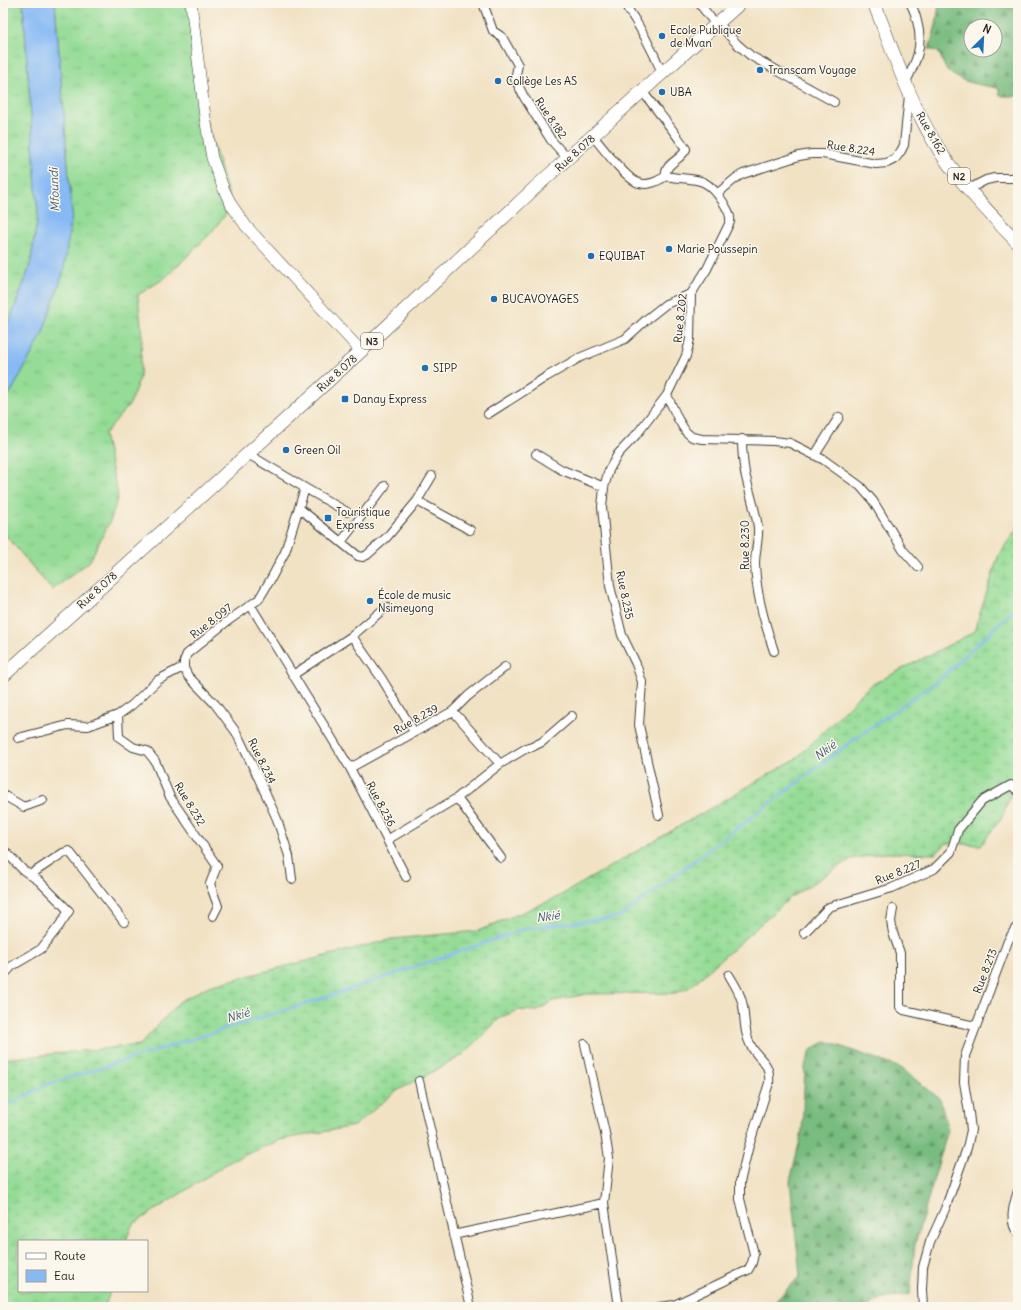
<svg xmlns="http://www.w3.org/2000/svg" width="1021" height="1310" viewBox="0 0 1021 1310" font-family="Delius,sans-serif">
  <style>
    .grass { fill: url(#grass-tufts); stroke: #587c59 }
    .forest { fill: url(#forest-firs); stroke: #4a6c4e; fill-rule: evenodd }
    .wetland { fill: url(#wetland-marsh); stroke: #587c59 }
    .water { fill: #87baf4; stroke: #526b88 }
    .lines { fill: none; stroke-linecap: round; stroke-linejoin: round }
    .stream { stroke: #87baf4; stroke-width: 2.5 }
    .minor-casing { stroke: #3c3a35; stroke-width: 10 }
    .secondary-casing { stroke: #3c3a35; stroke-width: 12 }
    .trunk-casing { stroke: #3c3a35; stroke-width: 14 }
    .minor { stroke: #fff; stroke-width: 8 }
    .secondary { stroke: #fff; stroke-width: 11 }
    .trunk { stroke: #fff; stroke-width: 13 }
    .poi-dot { fill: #1f6fb2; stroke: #fbf7ec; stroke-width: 1.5 }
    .labels { text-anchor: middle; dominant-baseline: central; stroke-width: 3; stroke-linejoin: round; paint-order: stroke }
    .shield { fill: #fbf7ec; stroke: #5f5e5a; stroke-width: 1 }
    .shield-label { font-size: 10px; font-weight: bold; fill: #1c1c1c }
    .poi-label { font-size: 11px; fill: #1c1c1c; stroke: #fbf7ec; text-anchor: start }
    .street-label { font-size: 11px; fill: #1c1c1c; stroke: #fbf7ec }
    .water-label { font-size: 12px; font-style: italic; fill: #475b72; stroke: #fbf7ec }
  </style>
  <defs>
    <pattern id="grass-tufts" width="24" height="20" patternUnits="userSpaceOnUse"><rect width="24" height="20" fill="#95dc96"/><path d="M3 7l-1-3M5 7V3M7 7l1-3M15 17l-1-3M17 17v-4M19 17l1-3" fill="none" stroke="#80bc81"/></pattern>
    <pattern id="forest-firs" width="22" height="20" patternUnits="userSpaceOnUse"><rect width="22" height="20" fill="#78bc7f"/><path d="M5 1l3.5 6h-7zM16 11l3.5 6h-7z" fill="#629867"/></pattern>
    <pattern id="wetland-marsh" width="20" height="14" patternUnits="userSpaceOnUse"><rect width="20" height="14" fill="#95dc96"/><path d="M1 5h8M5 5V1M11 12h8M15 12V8" fill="none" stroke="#80bc81"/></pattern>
  </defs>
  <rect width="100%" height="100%" fill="#fbf7ec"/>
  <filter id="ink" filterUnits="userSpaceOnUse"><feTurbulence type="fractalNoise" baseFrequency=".025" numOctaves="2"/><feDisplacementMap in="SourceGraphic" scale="8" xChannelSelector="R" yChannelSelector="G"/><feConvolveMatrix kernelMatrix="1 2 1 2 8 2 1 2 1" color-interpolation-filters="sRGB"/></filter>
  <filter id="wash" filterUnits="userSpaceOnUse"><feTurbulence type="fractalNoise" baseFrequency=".012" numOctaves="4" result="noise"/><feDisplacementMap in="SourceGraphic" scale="16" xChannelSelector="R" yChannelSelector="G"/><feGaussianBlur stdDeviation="0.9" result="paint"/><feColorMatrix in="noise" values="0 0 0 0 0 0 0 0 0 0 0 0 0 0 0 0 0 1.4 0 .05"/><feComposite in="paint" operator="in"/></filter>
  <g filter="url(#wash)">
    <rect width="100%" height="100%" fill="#f2e2c4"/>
    <path class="grass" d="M 3,3 L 23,3 L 38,215 L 30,266 L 10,320 L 3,332 Z
      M 55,3 L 195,3 L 205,117 L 232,206 L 211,233 L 165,278 L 138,295 L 142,336 L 140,377 L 130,404 L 104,434 L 118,495 L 111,519 L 89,562 L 52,590 L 3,532 L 3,401 L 11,392 L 42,335 L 63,273 L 72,215 Z"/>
    <path class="forest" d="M 939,3 L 1016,3 L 1018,8 L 1018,96 L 1003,96 L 1000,95 L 998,88 C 982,85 960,83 948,71 C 942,65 942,55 937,52 C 935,50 931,50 929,49 L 936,25 ZM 971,26 L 995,26 L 995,50 L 971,50 Z
      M 826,1041 L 901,1068 L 940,1099 L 948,1130 L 915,1244 L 910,1294 L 878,1300 L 868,1307 L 770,1307 L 800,1276 L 790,1181 L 802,1131 L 805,1066 L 811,1050 Z"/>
    <path class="wetland" d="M 1018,527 L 1018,748 L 1017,750 L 1015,783 L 1002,817 L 981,845 L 947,843 L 935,854 L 884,853 L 851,859 L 791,897 L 690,987 L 676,993 L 586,994 L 553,1001 L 538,1011 L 519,1010 L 501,1017 L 463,1055 L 395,1092 L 354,1126 L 280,1140 L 231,1161 L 132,1225 L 126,1241 L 19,1241 L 19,1291 L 110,1291 L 105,1307 L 3,1307 L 3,1059 L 140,1045 L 179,1002 L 209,986 L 392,939 L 478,931 L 556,898 L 797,758 L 869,686 L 974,632 L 999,554 Z"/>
    <path class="water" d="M 23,3 L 55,3 L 72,215 L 63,273 L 42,335 L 11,392 L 3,401 L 3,332 L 10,320 L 30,266 L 38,215 Z"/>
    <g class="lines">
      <path class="stream" d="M 3,1107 L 46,1085 L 330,996 L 528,928 L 620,917 L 848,744 L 941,678 L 1018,606"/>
    </g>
  </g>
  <g filter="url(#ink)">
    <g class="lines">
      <defs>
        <path id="minor" d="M 483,3 L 493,31 L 502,37 L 518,65 L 515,79 L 524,97 L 551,140 L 568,159
          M 624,3 C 639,25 652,48 662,73
          M 699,3 L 716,25
          M 718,23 L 737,44 L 751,56 L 834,102
          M 905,84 C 916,62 924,46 917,21 C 915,14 914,9 910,3
          M 643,92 C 657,111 673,129 686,149 C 682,160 664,163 666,176
          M 593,136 C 602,147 627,180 639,183 C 649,186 658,181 666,176 C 695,182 704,173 723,202 C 727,209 731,214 730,222 L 707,269 L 691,294 L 690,339 L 688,348 L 686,356 L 667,395 L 678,419 L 686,432 L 692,437 L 702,439 L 774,441 L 790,443 L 824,460 L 860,486 L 873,501 L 903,550 L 918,567
          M 969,189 L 986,180 L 995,178 L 1018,178
          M 717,194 L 736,178 L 743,174 L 799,156 L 811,154 L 823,154 L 876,164 L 887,163 L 895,159 L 901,151 L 904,145 L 909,95
          M 488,414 L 546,377 L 579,358 L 625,339 L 647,319 L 666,304 L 691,294
          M 742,439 C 742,450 743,461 745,473 C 749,491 755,508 758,527 C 759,539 755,551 755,564 C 756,594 764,622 774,651
          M 536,454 L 562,470 L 604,487
          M 815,455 L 839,417
          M 305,488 L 347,512
          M 417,501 L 470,530
          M 299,508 L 358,556 L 363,557 L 367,555 L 387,537 L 417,501 L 432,476
          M 341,542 L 385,486
          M 251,606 L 350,768 L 387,840 L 457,798 L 500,764 L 525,749 L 532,747 L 542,742 L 572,716
          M 352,636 L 382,679 L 414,732
          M 184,668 L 188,676 L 215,704 L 236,732 L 258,777 L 277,819 L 289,856 L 292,879
          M 293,675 L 352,636 L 386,607
          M 453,711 L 468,696 L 505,667
          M 118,715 L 119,737 L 133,747 L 147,751 L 155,761 L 170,797 L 217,866 L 210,884 L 218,906 L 213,916
          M 18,738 L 68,725 L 88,726 L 118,715 L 132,705 L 158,680 L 181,668 L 184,668 L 184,661 L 187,654 L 225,623 L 259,599 L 272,577 L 285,552 L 305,488 L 248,454
          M 350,768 L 453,711 L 500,764
          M 3,795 L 24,807 L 43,800
          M 457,798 L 501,858
          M 659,815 L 639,725 L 642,682 L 636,664 L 622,635 L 610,586 L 602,507 L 604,487 L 609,470 L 618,454 L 637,434 L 667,395
          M 387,840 L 406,877
          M 3,849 L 23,870 L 39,881 L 69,911 L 59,926 L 41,949 L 12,966 L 3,976
          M 30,875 L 63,853 L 69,851 L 124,922
          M 893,909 L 891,921 L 893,933 L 900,953 L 900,1007 L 904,1010 L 975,1026
          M 804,933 L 829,907 L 892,888 L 934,869 L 951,852 L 958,830 L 982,801 L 1011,785 L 1018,791
          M 585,1044 L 605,1133 L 609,1158 L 604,1203 L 619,1307
          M 419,1081 L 471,1307
          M 1018,1191 C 1014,1203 1008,1222 1018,1233
          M 453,1235 L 604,1203
          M 674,1305 L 748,1270 L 752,1263 L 754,1254 L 740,1199 L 740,1182 L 748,1149 L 769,1083 C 771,1062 760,1062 751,1046 C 744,1034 745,1019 743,1006 C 741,994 735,985 729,975
          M 659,1307 L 674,1305 L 674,1307
          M 923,1307 L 922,1290 L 923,1267 L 930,1242 L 945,1209 L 967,1148 L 971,1130 L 969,1113 L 964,1082 L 965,1056 L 1008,941 L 1015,929 L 1018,926"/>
        <path id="secondary" d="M 191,3 L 205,117 L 212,158 L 224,190 L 232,206 L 246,226 L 361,351"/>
        <path id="trunk" d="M 874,3 C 894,54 911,106 941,153 C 963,186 991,215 1018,243
          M 3,676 L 361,351 L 538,185 L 740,3"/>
      </defs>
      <use href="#minor" class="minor-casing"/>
      <use href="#secondary" class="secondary-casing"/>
      <use href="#trunk" class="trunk-casing"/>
      <use href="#minor" class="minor"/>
      <use href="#secondary" class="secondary"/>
      <use href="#trunk" class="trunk"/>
    </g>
  </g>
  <g class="poi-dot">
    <circle cx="662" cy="36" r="4"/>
    <circle cx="760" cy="70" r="4"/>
    <circle cx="498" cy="81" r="4"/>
    <circle cx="662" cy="92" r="4"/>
    <circle cx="669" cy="249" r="4"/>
    <circle cx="591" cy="256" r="4"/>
    <circle cx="494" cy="299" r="4"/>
    <circle cx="425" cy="368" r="4"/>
    <rect x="341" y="395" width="8" height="8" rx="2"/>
    <circle cx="286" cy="450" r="4"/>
    <rect x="324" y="514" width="8" height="8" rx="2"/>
    <circle cx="370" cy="601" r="4"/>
  </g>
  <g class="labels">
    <g class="shield">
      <rect x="948" y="168" width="22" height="16" rx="3"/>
      <rect x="361" y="333" width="22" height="16" rx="3"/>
    </g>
    <g class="shield-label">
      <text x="959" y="176">N2</text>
      <text x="372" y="341">N3</text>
    </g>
    <g class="poi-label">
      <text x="670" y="30">Ecole Publique<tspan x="670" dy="13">de Mvan</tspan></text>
      <text x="768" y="70">Transcam Voyage</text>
      <text x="506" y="81">Collège Les AS</text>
      <text x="670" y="92">UBA</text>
      <text x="677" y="249">Marie Poussepin</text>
      <text x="599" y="256">EQUIBAT</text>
      <text x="502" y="299">BUCAVOYAGES</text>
      <text x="433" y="368">SIPP</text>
      <text x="353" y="399">Danay Express</text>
      <text x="294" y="450">Green Oil</text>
      <text x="336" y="512">Touristique<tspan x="336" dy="13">Express</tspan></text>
      <text x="378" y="595">École de music<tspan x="378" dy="13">Nsimeyong</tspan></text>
    </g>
    <g class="street-label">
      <text transform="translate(551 118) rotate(56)">Rue 8.182</text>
      <text transform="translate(931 133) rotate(60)">Rue 8.162</text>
      <text transform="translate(851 148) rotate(9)">Rue 8.224</text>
      <text transform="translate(575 153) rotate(-42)">Rue 8.078</text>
      <text transform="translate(680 318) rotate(-84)">Rue 8.202</text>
      <text transform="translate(337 373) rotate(-42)">Rue 8.078</text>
      <text transform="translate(745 545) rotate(-90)">Rue 8.230</text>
      <text transform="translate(97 590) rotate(-42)">Rue 8.078</text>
      <text transform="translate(625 595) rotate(78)">Rue 8.235</text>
      <text transform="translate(211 621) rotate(-38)">Rue 8.097</text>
      <text transform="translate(416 719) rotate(-29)">Rue 8.239</text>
      <text transform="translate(262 761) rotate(64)">Rue 8.234</text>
      <text transform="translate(190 804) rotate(59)">Rue 8.232</text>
      <text transform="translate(381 804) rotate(62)">Rue 8.236</text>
      <text transform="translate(898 872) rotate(-22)">Rue 8.227</text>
      <text transform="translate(985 971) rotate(-69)">Rue 8.213</text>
    </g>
    <g class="water-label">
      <text transform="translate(54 190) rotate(-92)">Mfoundi</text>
      <text transform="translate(825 750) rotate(-37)">Nkié</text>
      <text transform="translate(548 916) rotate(-7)">Nkié</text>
      <text transform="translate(238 1015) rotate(-17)">Nkié</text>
    </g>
  </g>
  <rect width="1021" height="1310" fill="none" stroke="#fbf7ec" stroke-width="16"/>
  <rect x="18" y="1240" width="130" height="52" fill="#fbf7ec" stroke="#a29f99"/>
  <rect x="26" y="1253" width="20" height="6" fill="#ffffff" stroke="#a29f99"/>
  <text x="54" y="1260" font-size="12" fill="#1c1c1c">Route</text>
  <rect x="26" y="1270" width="20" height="12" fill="#87baf4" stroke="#a29f99"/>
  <text x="54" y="1280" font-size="12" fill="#1c1c1c">Eau</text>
  <g transform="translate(983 38) rotate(24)"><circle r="19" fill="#fbf7ec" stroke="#a29f99"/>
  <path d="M0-3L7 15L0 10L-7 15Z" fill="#1f6fb2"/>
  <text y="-6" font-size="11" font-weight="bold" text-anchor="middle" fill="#1c1c1c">N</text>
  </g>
</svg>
